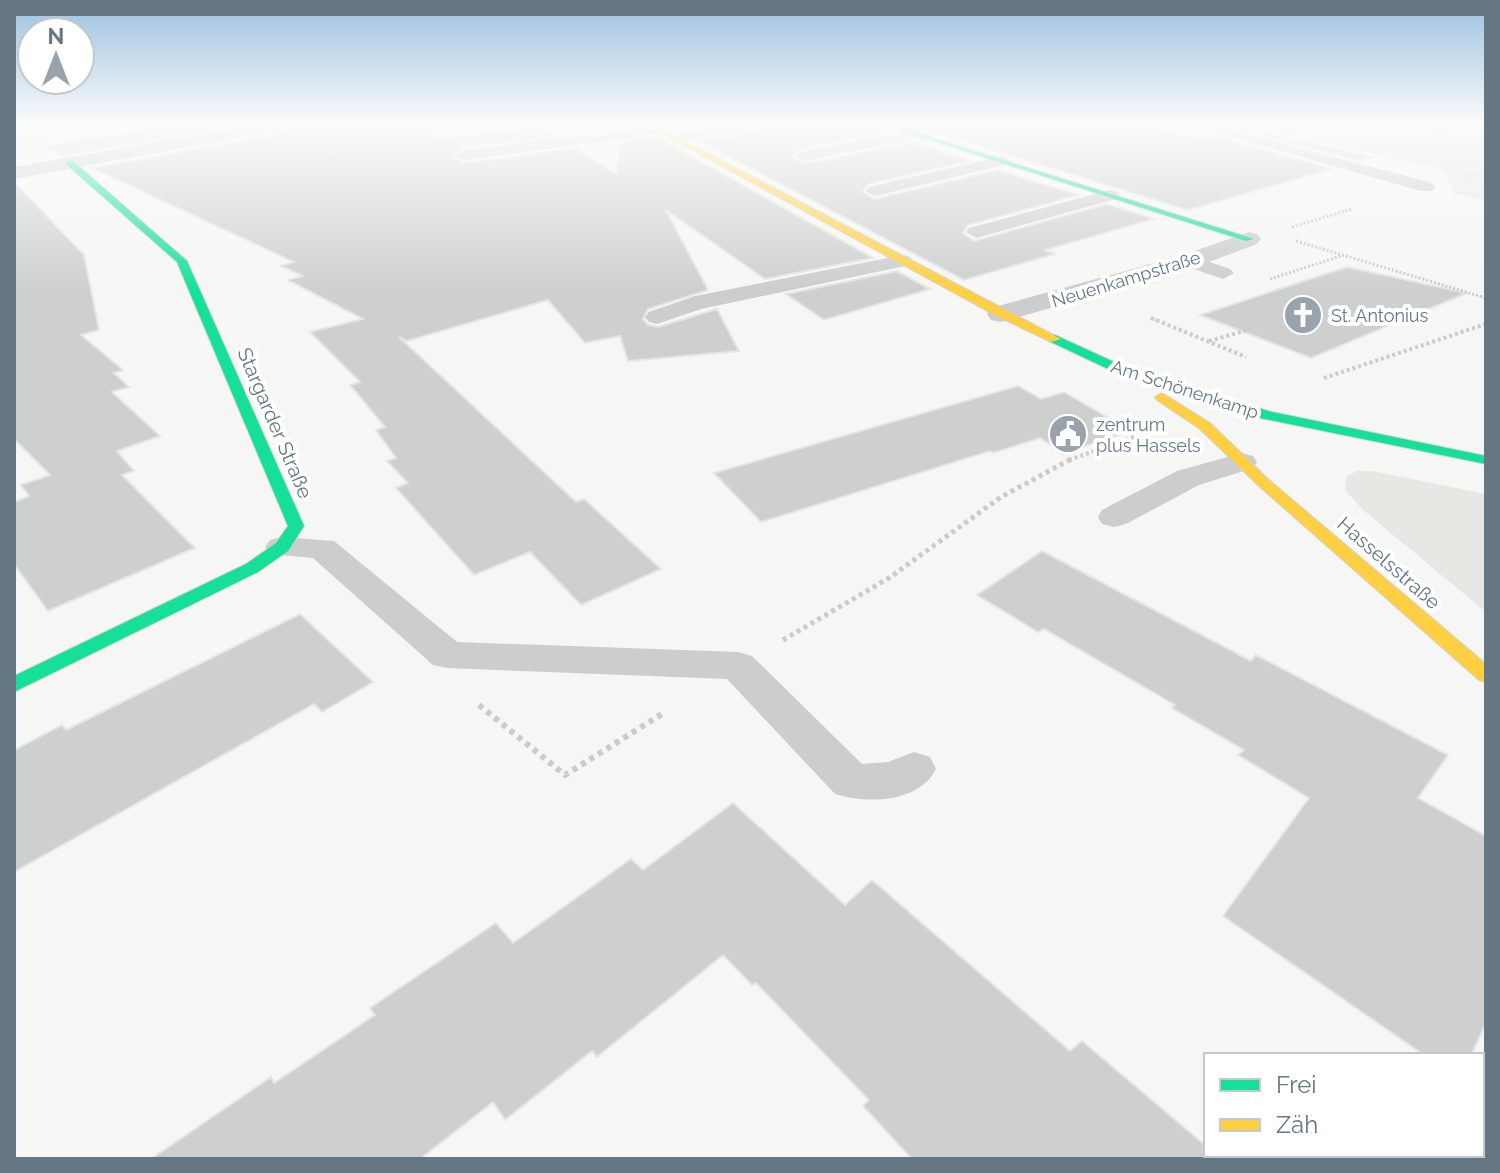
<svg xmlns="http://www.w3.org/2000/svg" width="1500" height="1173" viewBox="0 0 1500 1173" font-family="Raleway,sans-serif">
  <style>
    .green { fill: #e6e9e3 }
    .building { fill: #ced0d0; stroke: #e5e5e4; stroke-width: 2 }
    .lines { fill: none; stroke-linecap: round; stroke-linejoin: round }
    .fast-casing { stroke: #d3d4d5; stroke-width: 2 }
    .slow-casing { stroke: #d3d4d5; stroke-width: 2 }
    .path-far4 { stroke: #cacbca; stroke-width: 2; stroke-dasharray: 2 2; stroke-linecap: butt }
    .path-far3 { stroke: #cacbca; stroke-width: 3; stroke-dasharray: 2 2; stroke-linecap: butt }
    .path-far2 { stroke: #cacbca; stroke-width: 4; stroke-dasharray: 3 3; stroke-linecap: butt }
    .path-far1 { stroke: #cacbca; stroke-width: 5; stroke-dasharray: 4 4; stroke-linecap: butt }
    .path { stroke: #cacbca; stroke-width: 6; stroke-dasharray: 5 5; stroke-linecap: butt }
    .lane { fill: #cccdce; fill-rule: evenodd }
    .street { fill: #cccdce; fill-rule: evenodd }
    .fast { fill: #16e098; fill-rule: evenodd }
    .slow { fill: #ffcf43; fill-rule: evenodd }
    .labels { text-anchor: middle; dominant-baseline: central; stroke-width: 8; stroke-linejoin: round; paint-order: stroke }
    .far-street-label { font-size: 18px; fill: #667784; stroke: #fff }
    .far-poi-label { font-size: 18px; fill: #667784; stroke: #fff; text-anchor: start }
    .street-label { font-size: 20px; fill: #667784; stroke: #fff }
  </style>
  <rect width="100%" height="100%" fill="#f6f6f5"/>
  <path class="green" d="M 1250,126 L 1486,126 L 1486,201 L 1453,193 L 1446,175 L 1439,168 Z
    M 1357,471 L 1372,471 L 1486,494 L 1486,612 L 1363,510 L 1345,490 L 1347,476 Z"/>
  <path class="building" d="M 163,126 L 234,126 L 62,156 L 42,146 Z
    M 915,126 L 1149,126 L 1202,139 L 1216,136 L 1332,169 L 1188,210 Z
    M 287,127 L 430,126 L 432,138 L 542,126 L 557,136 L 464,147 L 453,156 L 464,163 L 576,148 L 616,174 L 621,142 L 657,137 L 873,258 L 765,279 L 666,210 L 708,290 L 648,309 L 643,319 L 648,325 L 658,327 L 717,309 L 739,351 L 628,361 L 620,336 L 585,343 L 548,300 L 407,341 L 399,337 L 576,502 L 584,499 L 661,569 L 581,605 L 530,552 L 474,575 L 396,488 L 408,483 L 387,461 L 396,458 L 376,430 L 385,427 L 350,385 L 360,382 L 310,332 L 363,319 L 288,280 L 303,276 L 281,266 L 294,262 L 92,168 L 276,134 Z
    M 760,127 L 879,126 L 883,133 L 802,148 L 793,157 L 805,164 L 911,142 L 970,161 L 868,184 L 863,192 L 874,199 L 998,170 L 1079,195 L 968,225 L 963,233 L 974,241 L 1107,204 L 1154,219 L 1045,250 L 1055,254 L 964,280 L 699,141 L 750,133 Z
    M 1247,128 L 1374,157 L 1360,161 L 1240,130 Z
    M 14,182 L 84,255 L 99,330 L 81,335 L 123,370 L 114,373 L 129,387 L 112,392 L 160,436 L 117,451 L 134,471 L 122,475 L 195,548 L 48,611 L 14,564 L 14,502 L 29,496 L 21,485 L 50,475 L 14,439 Z
    M 1347,267 L 1467,293 L 1311,358 L 1200,315 Z
    M 897,271 L 930,289 L 824,320 L 786,294 Z
    M 1018,386 L 1041,399 L 1064,392 L 1131,431 L 1064,453 L 1040,438 L 993,453 L 990,451 L 761,522 L 714,473 Z
    M 1042,551 L 1251,661 L 1256,655 L 1448,755 L 1418,798 L 1486,836 L 1486,1023 L 1471,1055 L 1424,1055 L 1223,916 L 1309,798 L 1238,755 L 1244,750 L 1172,708 L 1175,705 L 1044,629 L 1038,632 L 977,595 Z
    M 300,614 L 373,682 L 322,712 L 314,704 L 14,872 L 14,750 L 62,725 L 66,730 Z
    M 733,803 L 845,905 L 872,880 L 1070,1051 L 1082,1041 L 1206,1146 L 1206,1155 L 1217,1155 L 1221,1159 L 912,1159 L 863,1106 L 869,1100 L 756,983 L 752,985 L 723,955 L 597,1057 L 592,1051 L 505,1120 L 493,1102 L 420,1159 L 151,1159 L 271,1077 L 274,1083 L 375,1015 L 370,1008 L 496,923 L 513,943 L 631,859 L 643,870 Z"/>
  <g class="lines">
    <defs>
      <path id="fast" d="M 886,126 L 896,126 L 1254,239 L 1246,241 Z
        M 67,161 L 73,161 L 187,261 L 304,526 L 288,551 L 258,572 L 14,692 L 14,676 L 246,564 L 276,543 L 288,526 L 177,262 L 67,165 Z
        M 1055,335 L 1114,362 L 1268,411 L 1486,456 L 1486,464 L 1260,418 L 1106,368 L 1051,342 L 1049,339 Z"/>
      <path id="slow" d="M 648,126 L 656,126 L 1061,339 L 1051,342 L 997,316 Z
        M 1162,393 L 1210,423 L 1269,480 L 1486,664 L 1486,682 L 1479,680 L 1259,486 L 1200,429 L 1157,400 L 1155,397 Z"/>
    </defs>
    <use href="#fast" class="fast-casing"/>
    <use href="#slow" class="slow-casing"/>
    <path class="path-far4" d="M 1417,126 L 1486,138
      M 304,152 L 329,159 L 425,155
      M 1465,176 L 1486,170
      M 1345,211 L 1352,209"/>
    <path class="path-far3" d="M 1292,227 L 1352,209
      M 1296,241 L 1486,298
      M 1270,279 L 1344,255
      M 1151,318 L 1156,320"/>
    <path class="path-far2" d="M 1151,318 L 1246,357
      M 1209,341 L 1251,329
      M 1324,378 L 1486,324
      M 1069,460 L 1137,436"/>
    <path class="path-far1" d="M 783,640 L 889,578 L 1001,497 L 1073,458"/>
    <path class="path" d="M 479,705 L 565,775 L 662,714"/>
    <path class="lane" d="M 660,126 L 665,127 L 665,133 L 464,160 L 456,155 L 464,150 Z
      M 726,126 L 757,126 L 750,130 L 675,142 L 668,138 L 675,134 Z
      M 1193,126 L 1214,126 L 1433,183 L 1435,187 L 1433,191 L 1421,191 Z
      M 915,130 L 922,134 L 920,137 L 804,161 L 796,156 L 804,151 Z
      M 1003,156 L 1011,161 L 1009,164 L 875,196 L 866,191 L 869,187 Z
      M 1110,190 L 1116,191 L 1119,195 L 1116,199 L 976,238 L 966,232 L 969,228 Z
      M 903,255 L 910,257 L 913,261 L 910,265 L 701,309 L 657,324 L 649,322 L 645,317 L 649,312 L 695,296 Z
      M 1189,255 L 1230,269 L 1234,273 L 1223,279 L 1182,265 L 1179,261 Z
      M 1242,453 L 1253,456 L 1257,462 L 1253,468 L 1199,485 L 1126,524 L 1114,527 L 1102,524 L 1098,517 L 1102,510 L 1177,471 Z
      M 282,537 L 334,541 L 457,642 L 738,652 L 752,656 L 862,764 L 888,762 L 914,752 L 930,757 L 936,769 C 919,803 867,804 835,794 L 727,679 L 447,668 L 433,665 L 313,558 L 270,554 L 265,547 L 270,540 Z"/>
    <path class="street" d="M 249,126 L 284,126 L 275,131 L 14,179 L 14,167 Z
      M 1249,232 L 1257,234 L 1261,239 L 1257,244 L 1198,266 L 1001,322 L 991,320 L 987,314 L 991,308 L 1180,256 Z"/>
    <use href="#fast" class="fast"/>
    <use href="#slow" class="slow"/>
  </g>
  <linearGradient id="sky" x2="0" y2="1"><stop stop-color="#9dc1e1"/><stop offset="0.43" stop-color="#fbfbfa"/><stop offset="1" stop-color="#fbfbfa" stop-opacity="0"/></linearGradient>
  <rect width="1500" height="290" fill="url(#sky)"/>
  <defs>
    <symbol id="church-disc" viewBox="-11 -11 22 22"><circle r="9.5" fill="#98a3ac" stroke="#fff"/><path d="M-1.2-6h2.4v3.5h3.3v2.4h-3.3V6h-2.4V-.1h-3.3v-2.4h3.3Z" fill="#fff"/></symbol>
    <symbol id="civic-disc" viewBox="-11 -11 22 22"><circle r="9.5" fill="#98a3ac" stroke="#fff"/><path d="M-.6-6.5H3V-4.5H.6V-3L4-1V1h2V6H-6V1h2V-1L-.6-3ZM-1.2 2.5V6h2.4V2.5Z" fill="#fff"/></symbol>
  </defs>
  <g fill-rule="evenodd">
    <use href="#church-disc" x="1281" y="293" width="44" height="44"/>
    <use href="#civic-disc" x="1046" y="412" width="44" height="44"/>
  </g>
  <g class="labels">
    <g class="far-street-label">
      <text transform="translate(1126 279) rotate(-17)">Neuenkampstraße</text>
      <text transform="translate(1185 389) rotate(18)">Am Schönenkamp</text>
    </g>
    <g class="far-poi-label">
      <text x="1331" y="315">St. Antonius</text>
      <text x="1096" y="424">zentrum<tspan x="1096" dy="21">plus Hassels</tspan></text>
    </g>
    <g class="street-label">
      <text transform="translate(275 423) rotate(67)">Stargarder Straße</text>
      <text transform="translate(1389 563) rotate(41)">Hasselsstraße</text>
    </g>
  </g>
  <rect width="1500" height="1173" fill="none" stroke="#667784" stroke-width="32"/>
  <rect x="1204" y="1053" width="280" height="104" fill="#ffffff" stroke="#c2c9ce" stroke-width="2"/>
  <rect x="1220" y="1079" width="40" height="12" fill="#16e098" stroke="#c2c9ce" stroke-width="2"/>
  <text x="1276" y="1093" font-size="24" fill="#667784">Frei</text>
  <rect x="1220" y="1119" width="40" height="12" fill="#ffcf43" stroke="#c2c9ce" stroke-width="2"/>
  <text x="1276" y="1133" font-size="24" fill="#667784">Zäh</text>
  <g transform="translate(56 56)"><circle r="38" fill="#ffffff" stroke="#c2c9ce" stroke-width="2"/>
  <path d="M0-6L14 30L0 20L-14 30Z" fill="#98a3ac"/>
  <text y="-12" font-size="22" font-weight="bold" text-anchor="middle" fill="#667784">N</text>
  </g>
</svg>
